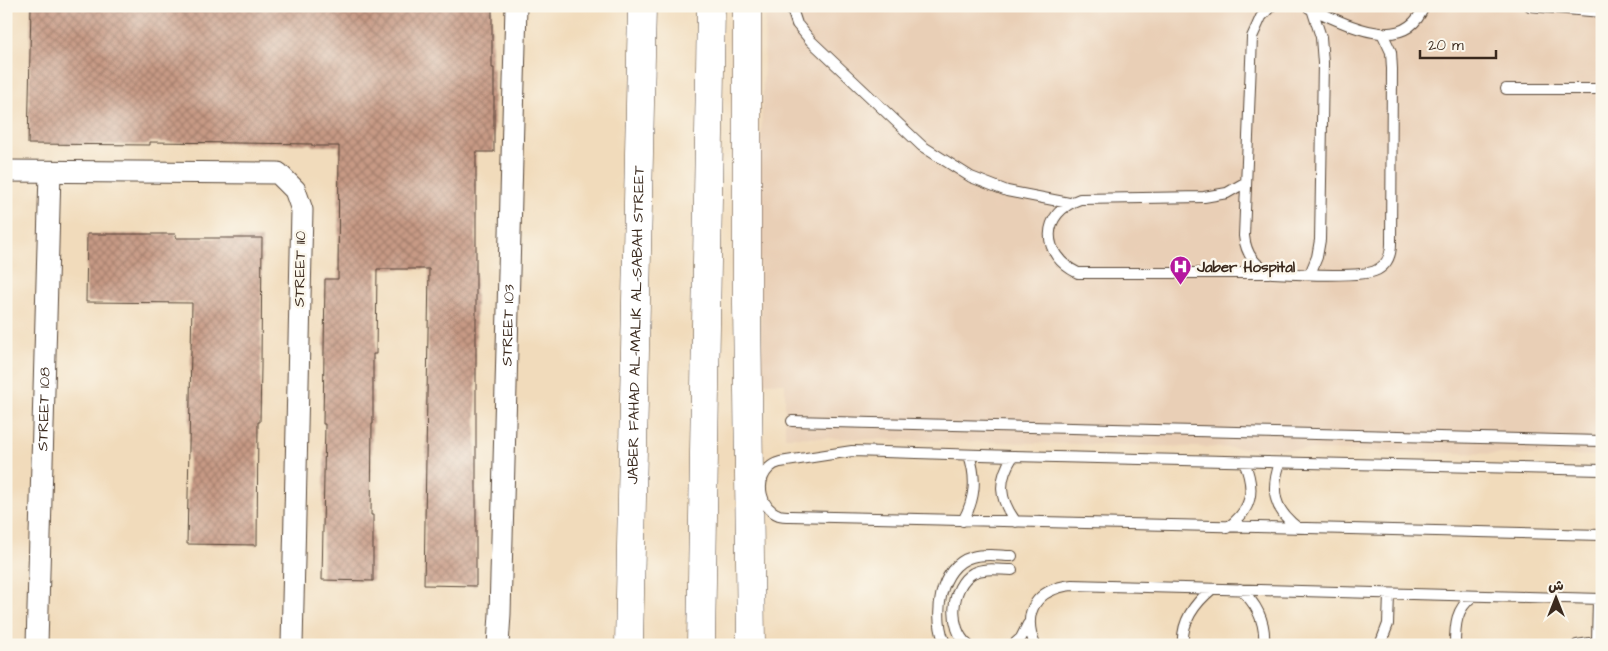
<svg xmlns="http://www.w3.org/2000/svg" width="1608" height="651" viewBox="0 0 1608 651" font-family="'Architects Daughter','Playpen Sans Arabic',sans-serif">
  <style>
    .built { fill: #e9cfb6 }
    .building { fill: url(#building-cross-hatch) }
    .lines { fill: none; stroke-linecap: round; stroke-linejoin: round }
    .lane-casing { stroke: #564536; stroke-width: 12 }
    .street-casing { stroke: #564536; stroke-width: 23 }
    .secondary-casing { stroke: #564536; stroke-width: 29 }
    .highway-casing { stroke: #564536; stroke-width: 29 }
    .lane { stroke: #fff; stroke-width: 10 }
    .street { stroke: #fff; stroke-width: 21 }
    .secondary { stroke: #fff; stroke-width: 28 }
    .highway { stroke: #fff; stroke-width: 28 }
    .labels { text-anchor: middle; dominant-baseline: central; stroke-width: 5; stroke-linejoin: round; paint-order: stroke }
    .poi-label { font-size: 15px; font-weight: bold; fill: #3b2a1e; stroke: #fbf7ec; text-anchor: start }
    .street-label { font-size: 15px; fill: #3b2a1e; stroke: #fbf7ec }
  </style>
  <defs>
    <pattern id="building-cross-hatch" width="8" height="8" patternUnits="userSpaceOnUse" patternTransform="scale(1.25)"><rect width="8" height="8" fill="#c79a85"/><path d="M0 0l8 8M0 8l8-8" fill="none" stroke="#a37e6c"/></pattern>
  </defs>
  <rect width="100%" height="100%" fill="#fbf7ec"/>
  <filter id="ink" filterUnits="userSpaceOnUse"><feTurbulence type="fractalNoise" baseFrequency=".02" numOctaves="2"/><feDisplacementMap in="SourceGraphic" scale="10" xChannelSelector="R" yChannelSelector="G"/><feConvolveMatrix kernelMatrix="1 2 1 2 8 2 1 2 1" color-interpolation-filters="sRGB"/></filter>
  <filter id="wash" filterUnits="userSpaceOnUse"><feTurbulence type="fractalNoise" baseFrequency=".0096" numOctaves="4" result="noise"/><feDisplacementMap in="SourceGraphic" scale="20" xChannelSelector="R" yChannelSelector="G"/><feGaussianBlur stdDeviation="1.12" result="paint"/><feColorMatrix in="noise" values="0 0 0 0 0 0 0 0 0 0 0 0 0 0 0 0 0 1.4 0 .05"/><feComposite in="paint" operator="in"/></filter>
  <g filter="url(#wash)">
    <rect width="100%" height="100%" fill="#f1dbbb"/>
    <path class="built" d="M 766,6 L 1602,6 L 1602,456 L 1403,452 L 785,437 L 785,383 L 761,383 L 759,190 Z"/>
    <g id="blocks">
      <path class="building" d="M 31,6 L 492,6 L 492,68 L 494,68 L 494,152 L 476,152 L 476,586 L 424,585 L 429,269 L 377,269 L 376,354 L 373,354 L 373,424 L 372,424 L 371,515 L 373,515 L 373,581 L 322,580 L 325,424 L 323,424 L 325,279 L 338,279 L 339,146 L 312,146 L 312,144 L 238,143 L 150,142 L 150,145 L 28,144 Z
        M 87,234 L 176,234 L 176,238 L 262,238 L 261,367 L 260,422 L 258,422 L 257,545 L 187,544 L 192,303 L 86,302 Z"/>
    </g>
  </g>
  <g filter="url(#ink)">
    <use href="#blocks" fill-opacity="0" stroke="#564536" stroke-width="1"/>
    <g class="lines">
      <defs>
        <path id="lane" d="M 791,6 L 797,24 L 811,41 L 922,146 L 971,177 L 1007,191 L 1069,203
          M 1271,6 L 1261,17 L 1252,37 L 1244,236 C 1246,255 1255,266 1272,273 C 1291,274 1364,278 1377,270 C 1388,264 1391,255 1391,244 L 1392,69 L 1391,52 L 1383,35
          M 1530,6 L 1602,12
          M 1309,8 C 1343,22 1404,58 1424,6
          M 1506,89 L 1602,89
          M 1246,182 L 1227,193 L 1204,197 L 1080,199 C 1040,213 1040,255 1078,273 L 1269,273
          M 1310,274 L 1317,257 L 1320,240 L 1323,63 L 1321,37 L 1312,9
          M 792,421 L 1602,441
          M 1013,456 C 997,481 999,499 1016,522
          M 1280,463 C 1270,491 1274,510 1298,528
          M 1602,470 L 1013,456 L 852,451 L 780,462 C 776,463 772,465 769,468 C 755,482 760,508 779,515 C 782,516 788,516 791,516 L 1602,535
          M 963,521 C 975,499 977,479 969,455
          M 1227,528 C 1252,510 1256,490 1244,462
          M 1240,589 C 1257,604 1266,622 1264,645
          M 1597,641 L 1598,599
          M 946,645 C 932,618 939,566 972,557 C 985,553 999,556 1012,556
          M 968,645 C 948,629 950,586 973,573 C 985,567 999,570 1012,570
          M 1013,645 L 1021,638 L 1028,624
          M 1035,645 C 1021,611 1037,589 1072,585 L 1602,599
          M 1183,645 C 1181,621 1195,603 1212,589
          M 1380,645 L 1388,624 L 1389,594
          M 1455,645 C 1455,624 1456,609 1473,596
          M 1577,645 L 1602,641"/>
        <g id="street">
          <path d="M 6,171 L 278,173 L 295,190 L 302,210 L 292,645"/>
          <path id="s1" d="M 37,645 L 50,172"/>
          <path id="s2" d="M 498,645 L 500,614 L 516,6"/>
        </g>
        <g id="secondary">
          <path id="s3" d="M 629,645 L 642,6"/>
          <path d="M 701,645 L 711,6"/>
        </g>
        <path id="highway" d="M 747,6 L 747,304 L 751,645"/>
      </defs>
      <use href="#lane" class="lane-casing"/>
      <use href="#street" class="street-casing"/>
      <use href="#secondary" class="secondary-casing"/>
      <use href="#highway" class="highway-casing"/>
      <use href="#lane" class="lane"/>
      <use href="#street" class="street"/>
      <use href="#secondary" class="secondary"/>
      <use href="#highway" class="highway"/>
    </g>
  </g>
  <defs>
    <symbol id="hospital-pin" viewBox="-11 -11 22 30"><path d="M0 17L-7.5 6A9.5 9.5 0 1 1 7.5 6Z" fill="#b5179e" stroke="#fbf7ec"/><path d="M-5-5h3v3.5h4V-5h3V5h-3V1.5h-4V5h-3Z" fill="#fff"/></symbol>
  </defs>
  <g fill-rule="evenodd">
    <use href="#hospital-pin" x="1168" y="254" width="25" height="34"/>
  </g>
  <g class="labels">
    <g class="poi-label">
      <text x="1197" y="267">Jaber Hospital</text>
    </g>
    <g class="street-label">
      <text transform="translate(300 269) rotate(-89)">STREET 110</text>
      <text stroke="none"><textPath href="#s3" startOffset="320">JABER FAHAD AL-MALIK AL-SABAH STREET</textPath></text>
      <text stroke="none"><textPath href="#s2" startOffset="320">STREET 103</textPath></text>
      <text stroke="none"><textPath href="#s1" startOffset="236">STREET 108</textPath></text>
    </g>
  </g>
  <rect width="1608" height="651" fill="none" stroke="#fbf7ec" stroke-width="25"/>
  <g transform="translate(1556 598)" stroke="#fbf7ec" stroke-width="4" paint-order="stroke">
  <path d="M0-4L9 19L0 12L-9 19Z" fill="#3b2a1e"/>
  <text y="-8" font-size="14" font-weight="bold" text-anchor="middle" fill="#3b2a1e">ش</text>
  </g>
  <path d="M1420 50v8h76v-8" fill="none" stroke="#3b2a1e" stroke-width="2.5"/>
  <text x="1428" y="50" font-size="15" fill="#3b2a1e" stroke="#fbf7ec" stroke-width="4" paint-order="stroke">20 m</text>
</svg>
